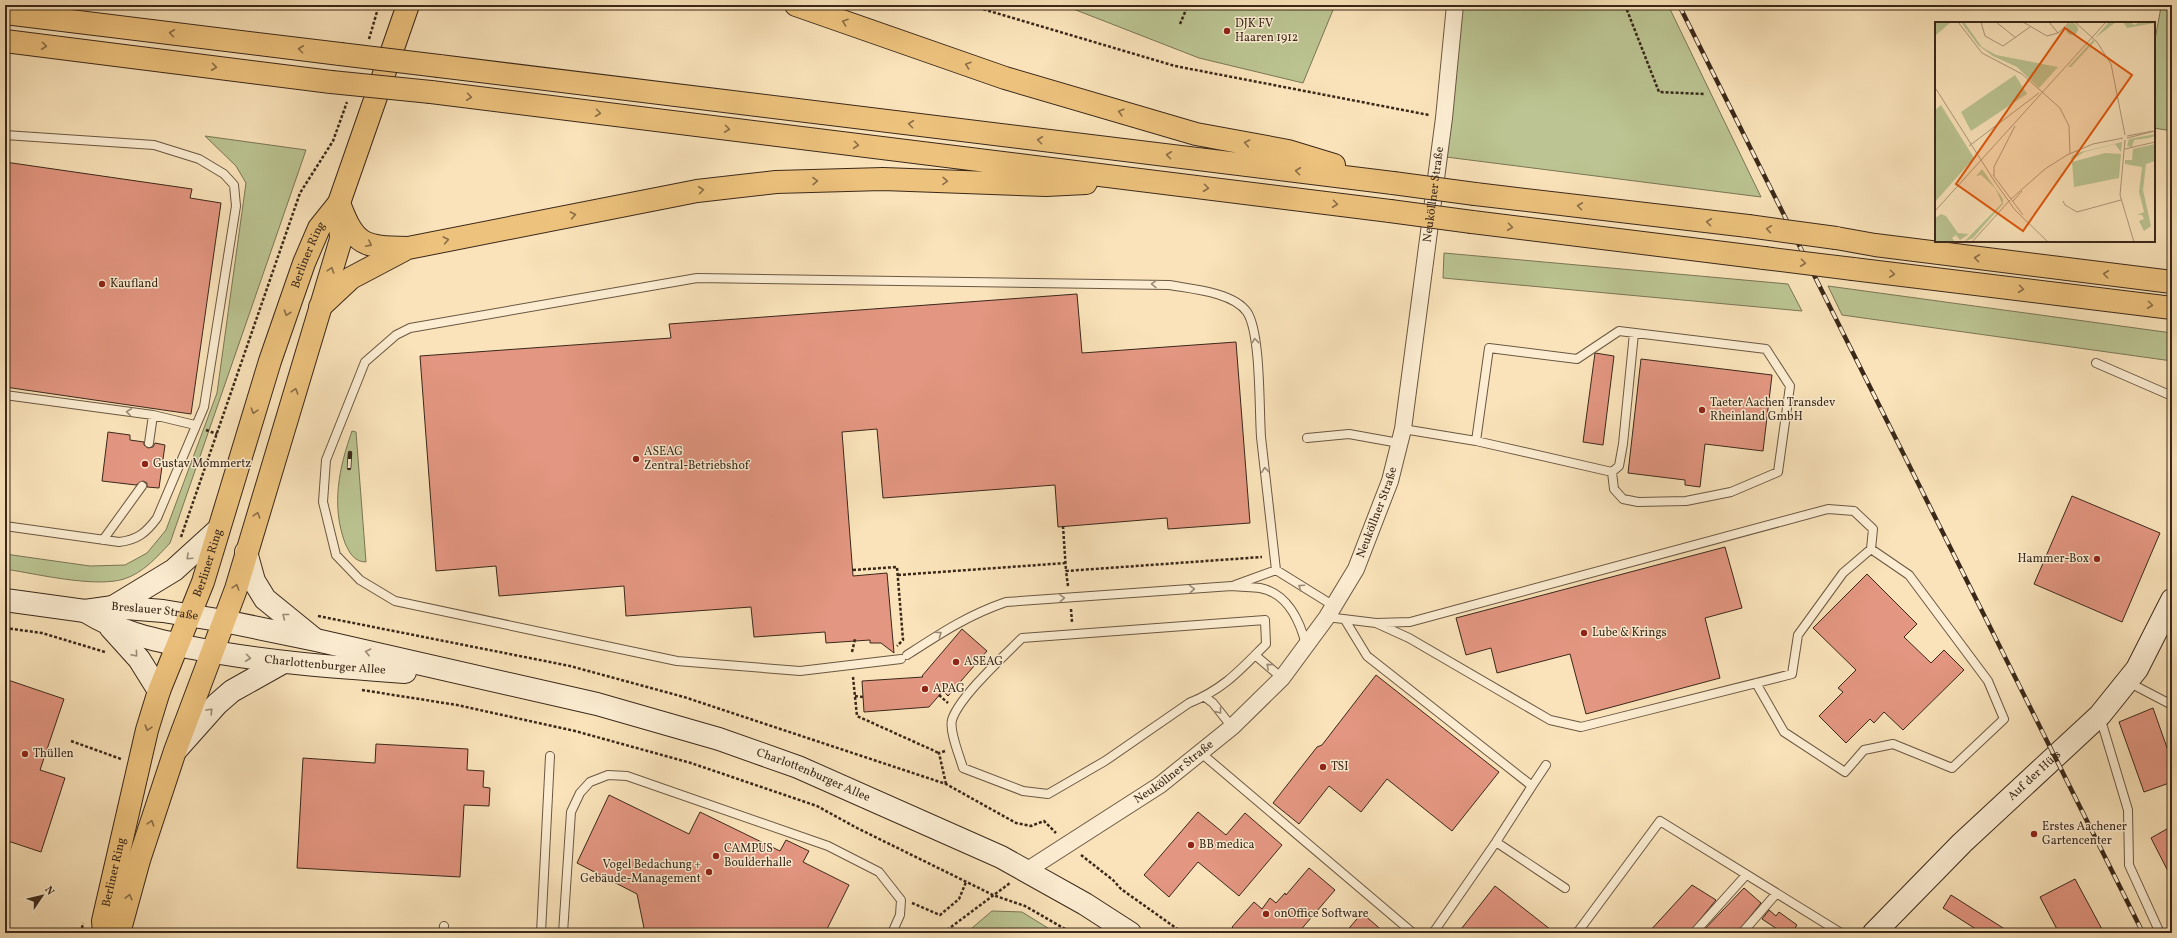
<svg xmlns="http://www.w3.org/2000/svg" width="2177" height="938" viewBox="0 0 2177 938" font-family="Vollkorn,serif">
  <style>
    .green { fill: #bbc492; stroke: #7a7656 }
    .building { fill: #e39681; stroke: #3a281a }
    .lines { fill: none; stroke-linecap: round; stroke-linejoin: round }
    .lane-casing { stroke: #6a5742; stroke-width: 10 }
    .street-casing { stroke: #6a5742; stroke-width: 18 }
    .secondary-casing { stroke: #3a281a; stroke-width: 24 }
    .primary-casing { stroke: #3a281a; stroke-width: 24 }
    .highway-casing { stroke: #3a281a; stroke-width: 24 }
    .path { stroke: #3a281a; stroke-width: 2.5; stroke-dasharray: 3 2; stroke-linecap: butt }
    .lane { stroke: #fcedd2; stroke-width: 8 }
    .street { stroke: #fcedd2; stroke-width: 16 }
    .secondary { stroke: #fcedd2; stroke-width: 22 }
    .primary { stroke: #edc27d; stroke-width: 22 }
    .highway { stroke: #edc27d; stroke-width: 22 }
    .rail-casing { stroke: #3a281a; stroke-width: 4.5 }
    .rail { stroke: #fcedd2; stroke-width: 3; stroke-dasharray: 9; stroke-linecap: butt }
    .highway-bridge-casing { stroke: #3a281a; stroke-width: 24; stroke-linecap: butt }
    .highway-bridge { stroke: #edc27d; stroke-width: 22 }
    .oneway { stroke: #8b6d47 }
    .oneway2 { stroke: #9b8a76 }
    .poi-dot { fill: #8f2418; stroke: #fcedd2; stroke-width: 1.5 }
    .labels { text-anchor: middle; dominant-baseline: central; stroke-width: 3; stroke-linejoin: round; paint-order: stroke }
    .poi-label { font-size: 12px; fill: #3a281a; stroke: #fcedd2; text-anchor: start }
    .street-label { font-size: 12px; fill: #3a281a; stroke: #fcedd2 }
    .inset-road { fill: none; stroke: #ad987a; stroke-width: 1 }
    .view { fill: #df570d; fill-opacity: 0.15; stroke: #df570d; stroke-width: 2 }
    .inset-edge { fill: none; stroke: #3a281a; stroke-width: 2 }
  </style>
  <rect width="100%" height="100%" fill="#fae3ba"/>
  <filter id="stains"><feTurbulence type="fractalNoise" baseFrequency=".005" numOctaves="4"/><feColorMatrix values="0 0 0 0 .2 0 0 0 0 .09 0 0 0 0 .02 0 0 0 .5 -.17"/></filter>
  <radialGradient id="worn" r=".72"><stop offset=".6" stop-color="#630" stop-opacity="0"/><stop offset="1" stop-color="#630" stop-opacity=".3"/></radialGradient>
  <path class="green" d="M 1063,5 L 1335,5 L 1303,83 L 1199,58 Z
    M 1463,5 L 1668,5 L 1761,197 L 1446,157 Z
    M 2161,7 L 2172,9 L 2172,131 L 2154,128 L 2154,45 Z
    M 205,136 L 306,150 L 170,543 C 157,557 143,573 124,579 C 95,588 37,574 5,569 L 5,554 L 90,566 L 125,565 L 147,553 L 166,530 L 217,393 L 246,183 L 236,166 Z
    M 1444,253 L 1788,284 L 1802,311 L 1443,278 Z
    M 1828,286 L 2172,333 L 2172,361 L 1842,315 Z
    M 352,431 L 356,432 L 366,562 C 354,562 349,552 345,543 C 331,505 339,468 352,431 Z
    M 992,911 L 1022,912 L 1056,933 L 973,933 L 972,928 Z"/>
  <path class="building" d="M 5,162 L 192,189 L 190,198 L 221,203 L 191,414 L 5,387 Z
    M 1077,294 L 1082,353 L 1236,342 L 1250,523 L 1168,529 L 1167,518 L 1058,527 L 1055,485 L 883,498 L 877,429 L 842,432 L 853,576 L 887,573 L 894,653 L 881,643 L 870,643 L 870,640 L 826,643 L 825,632 L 754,637 L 751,607 L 626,616 L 624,586 L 499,596 L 496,566 L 436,571 L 420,356 L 671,338 L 669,324 Z
    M 1595,353 L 1614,356 L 1603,445 L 1583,442 Z
    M 1641,359 L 1772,375 L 1763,451 L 1705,444 L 1700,487 L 1685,485 L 1685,480 L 1628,473 Z
    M 108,432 L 130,435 L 130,440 L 144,442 L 144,445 L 148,448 L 153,447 L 155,443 L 165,445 L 159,488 L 147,487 L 147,483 L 143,481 L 136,485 L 102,481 Z
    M 2072,496 L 2160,533 L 2122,622 L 2034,584 Z
    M 1725,547 L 1742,608 L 1705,618 L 1720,678 L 1586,714 L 1570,654 L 1497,673 L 1491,648 L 1466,655 L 1456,618 Z
    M 1867,574 L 1917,624 L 1904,637 L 1931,663 L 1944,650 L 1964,670 L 1903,730 L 1884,712 L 1874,723 L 1870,719 L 1846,743 L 1819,716 L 1843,692 L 1838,688 L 1856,670 L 1813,628 Z
    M 962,629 L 987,651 L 948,696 L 943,691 L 929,707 L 864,712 L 862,681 L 923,677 L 922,676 Z
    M 1376,675 L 1499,772 L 1452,831 L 1387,779 L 1361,812 L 1329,786 L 1299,824 L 1273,803 L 1317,747 L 1322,745 Z
    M 5,679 L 64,699 L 40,770 L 65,778 L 41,852 L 5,840 Z
    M 2153,708 L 2172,762 L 2172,782 L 2144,792 L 2119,722 Z
    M 376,744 L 468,749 L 467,770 L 484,771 L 483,787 L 490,788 L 489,806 L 464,805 L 460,877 L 297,868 L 303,758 L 375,763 Z
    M 609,795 L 689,834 L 700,812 L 780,851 L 786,840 L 809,851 L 803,862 L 849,885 L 825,933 L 645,933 L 637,894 L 577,863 Z
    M 1198,812 L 1226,835 L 1245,813 L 1282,845 L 1239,896 L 1198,862 L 1169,897 L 1144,875 Z
    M 2172,826 L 2172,879 L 2151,838 Z
    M 1309,868 L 1335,890 L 1298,933 L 1238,933 L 1232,927 L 1254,902 L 1262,909 L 1270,898 L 1276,903 L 1285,893 L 1286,895 Z
    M 2075,879 L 2104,933 L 2059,933 L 2040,897 Z
    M 1692,885 L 1716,900 L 1689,933 L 1648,933 Z
    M 1495,886 L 1555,933 L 1458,933 Z
    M 1744,888 L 1761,903 L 1737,933 L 1701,933 Z
    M 1951,895 L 2011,933 L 1982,933 L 1943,908 Z
    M 1769,910 L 1776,916 L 1779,912 L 1797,925 L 1792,933 L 1783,933 L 1762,919 Z
    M 1362,913 L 1385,933 L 1345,933 Z"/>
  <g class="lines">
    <defs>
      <path id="lane" d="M 5,135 L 154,145 L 199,159 L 224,174 L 234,185 L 236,206 L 204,407 L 157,518 C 146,533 137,540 119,542 L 5,526
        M 2096,363 L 2172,396
        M 5,395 L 153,415 L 195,425
        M 1403,429 L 1476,441 L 1489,348 L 1577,359 L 1619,331 L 1766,349 L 1790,386 L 1778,472 L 1731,492 L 1686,501 L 1638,502 L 1623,499 L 1614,489 L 1612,472
        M 1307,438 L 1349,434 L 1399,443
        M 1476,441 L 1612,472 L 1619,466 L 1623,444 L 1634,333
        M 149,443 L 153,415
        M 103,540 L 142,486
        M 1235,585 L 1276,570
        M 1327,617 L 1376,623 L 1409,638 L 1550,720 L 1581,727 L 1792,674 L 1798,635 L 1843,573 L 1871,549 L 1873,529 L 1854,511 L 1828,509 L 1410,622 L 1376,623
        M 1265,620 L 1266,644 C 1240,670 1224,689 1189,703 L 1105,761 L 1048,794 L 1023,791 L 963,768 C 960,757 949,731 952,720 C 959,697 1004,656 1022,638 Z
        M 1345,620 L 1367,656 L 1532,786 L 1496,842 L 1433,933
        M 907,655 C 941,633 968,615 1006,602 L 1232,586 C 1242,587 1251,587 1260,588 C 1287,593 1300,621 1306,645
        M 1255,655 L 1282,678
        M 901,659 L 800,671 L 677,661 L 395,601 L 360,580 L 336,555 L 323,502 L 326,460 L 365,362 L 396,335 L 410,328 L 697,278 L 1169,285 C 1191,289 1233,292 1247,312 C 1261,333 1259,409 1261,437 C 1266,482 1271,526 1276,570 L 1334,606
        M 2128,682 L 2172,705
        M 1756,683 L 1784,732 L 1845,772 L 1864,750 L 1893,744 L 1952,768 L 2004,719 L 1988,681 L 1909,575 L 1871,549
        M 1205,697 L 1213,703 L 1232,727
        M 2100,717 L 2128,810 L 2129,865 L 2160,933
        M 1201,753 L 1413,933
        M 1532,786 L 1546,765
        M 1496,842 L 1565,888
        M 443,933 L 444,926
        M 541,933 L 550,756
        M 563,933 L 571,812 L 580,793 L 590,782 L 608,775 L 627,776 L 828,846 L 879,872 L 901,900 L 900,915 L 892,933
        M 1577,933 L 1660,821 L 1841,933
        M 1694,933 L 1746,875
        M 1742,933 L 1776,894"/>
      <g id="street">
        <path id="s1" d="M 1026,871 L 1160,785 L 1232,727 L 1282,678 L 1327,617 L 1356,569 L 1390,481 L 1403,429 L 1444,118 L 1455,5"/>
      </g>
      <g id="secondary">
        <path d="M 246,552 L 254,581 L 265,599 L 313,638"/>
        <path id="s2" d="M 5,600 L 85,611 L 113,607 L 163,611 L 224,621 L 316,640 L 597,704 L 719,739 L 798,767 L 1001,857 L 1085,904 L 1130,933"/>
        <path d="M 113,607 L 174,570 L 218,530"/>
        <path id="s3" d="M 85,611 C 123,634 151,639 193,648 C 263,662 334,667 405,672"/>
        <path d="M 111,628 L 139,659 L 159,691"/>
        <path d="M 176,750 L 217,704 L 232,691 L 282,663"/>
        <path id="s4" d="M 1874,933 L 1962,843 L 2100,715 L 2137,669 L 2172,600"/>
      </g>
      <g id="primary">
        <path id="s5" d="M 104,933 L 103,921 L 147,730 L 159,691 L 203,582 L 270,361 L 304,263 L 319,228 L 339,203 L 408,5"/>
        <path d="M 119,933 L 139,860 L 175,751 L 236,589 L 341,239 L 339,203"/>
      </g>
      <path id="highway" d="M 796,5 L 1005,78 L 1196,134 L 1288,151 L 1334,165
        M 5,13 L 340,54
        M 5,41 L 331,82
        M 439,66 L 1393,183
        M 431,92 L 1390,211
        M 1475,194 L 1748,226
        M 339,203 C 355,246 363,247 408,248 L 697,191 L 776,182 L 883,179 L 1046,185 L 1086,183
        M 1472,222 L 1764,258
        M 1836,238 L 1875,245 L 2172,282
        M 1853,269 L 2172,308
        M 320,307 L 351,278 L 404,250"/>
    </defs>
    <use href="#lane" class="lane-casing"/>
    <use href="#street" class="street-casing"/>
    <use href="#secondary" class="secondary-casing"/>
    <use href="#primary" class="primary-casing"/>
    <use href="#highway" class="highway-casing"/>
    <path class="path" d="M 969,5 L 1175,66 L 1429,115
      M 1625,5 L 1659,92 L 1704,94
      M 1180,24 L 1188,5
      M 369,39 L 379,5
      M 206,430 L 217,434
      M 1063,526 L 1066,571
      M 181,537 L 300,193 L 333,141 L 347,102
      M 853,570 L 897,567 L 903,640 L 897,646
      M 898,575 L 1066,563
      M 1068,586 L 1066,571 L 1262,557
      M 1071,609 L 1072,622
      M 318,616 L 570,666 L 684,697 L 946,784 L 1016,823 L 1031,826 L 1044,821 L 1056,833
      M 5,628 L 42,633 L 105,652
      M 852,652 L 855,639
      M 853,677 L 857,716 L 939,753
      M 362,690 L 457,705 L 575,731 L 691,763 L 817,806 L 857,828 L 993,895 L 1025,906 L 1072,933
      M 939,695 L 948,703
      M 855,696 L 863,697
      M 71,741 L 121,759
      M 945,751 L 939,753 L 946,784
      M 1081,855 L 1113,880 L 1121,889 L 1183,933
      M 912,903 L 940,915 L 959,899 L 966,882
      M 81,933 L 83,923
      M 943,933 L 1010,883
      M 1978,933 L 1982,933"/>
    <use href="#lane" class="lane"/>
    <use href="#street" class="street"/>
    <use href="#secondary" class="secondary"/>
    <use href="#primary" class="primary"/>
    <use href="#highway" class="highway"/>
    <defs>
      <path id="rail" d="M 1679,5 L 2143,933
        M 349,468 L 350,453"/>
    </defs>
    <use href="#rail" class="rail-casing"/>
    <use href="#rail" class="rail"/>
    <defs>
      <path id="highway-bridge" d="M 340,54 L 439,66
        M 331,82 L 431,92
        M 1393,183 L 1475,194
        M 1390,211 L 1472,222
        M 1748,226 L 1836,238
        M 1764,258 L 1853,269"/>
    </defs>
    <use href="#highway-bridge" class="highway-bridge-casing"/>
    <use href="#highway-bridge" class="highway-bridge"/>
  </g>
  <defs><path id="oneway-chevron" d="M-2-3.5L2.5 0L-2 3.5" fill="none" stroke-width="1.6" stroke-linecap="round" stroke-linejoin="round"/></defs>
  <g class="oneway">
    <use href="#oneway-chevron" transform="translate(845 22) rotate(-161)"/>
    <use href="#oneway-chevron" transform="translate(172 33) rotate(-173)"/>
    <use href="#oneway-chevron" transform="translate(44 46) rotate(7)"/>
    <use href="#oneway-chevron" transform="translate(301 49) rotate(-173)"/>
    <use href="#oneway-chevron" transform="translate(968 65) rotate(-161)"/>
    <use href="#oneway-chevron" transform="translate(214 67) rotate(7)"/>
    <use href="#oneway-chevron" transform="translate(469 97) rotate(7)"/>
    <use href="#oneway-chevron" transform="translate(1121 112) rotate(-164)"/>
    <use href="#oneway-chevron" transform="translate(598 113) rotate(7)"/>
    <use href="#oneway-chevron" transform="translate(911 124) rotate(-173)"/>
    <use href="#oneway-chevron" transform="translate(727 129) rotate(7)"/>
    <use href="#oneway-chevron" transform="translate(1040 140) rotate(-173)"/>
    <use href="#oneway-chevron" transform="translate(1247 143) rotate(-169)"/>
    <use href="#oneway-chevron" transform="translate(856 145) rotate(7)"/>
    <use href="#oneway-chevron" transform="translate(1169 155) rotate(-173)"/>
    <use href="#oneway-chevron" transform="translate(1298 171) rotate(-173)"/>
    <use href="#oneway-chevron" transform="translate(815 181) rotate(-1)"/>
    <use href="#oneway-chevron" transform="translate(945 181) rotate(2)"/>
    <use href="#oneway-chevron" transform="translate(1206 188) rotate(7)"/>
    <use href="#oneway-chevron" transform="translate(701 190) rotate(-7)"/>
    <use href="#oneway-chevron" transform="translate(1335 204) rotate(7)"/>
    <use href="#oneway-chevron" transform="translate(1580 206) rotate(-173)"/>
    <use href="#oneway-chevron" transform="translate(573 215) rotate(-11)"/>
    <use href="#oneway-chevron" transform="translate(1709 222) rotate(-173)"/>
    <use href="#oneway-chevron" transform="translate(1510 227) rotate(7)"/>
    <use href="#oneway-chevron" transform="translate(1769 229) rotate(-172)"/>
    <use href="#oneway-chevron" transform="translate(446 240) rotate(-11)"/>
    <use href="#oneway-chevron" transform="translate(369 244) rotate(27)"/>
    <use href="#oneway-chevron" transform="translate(1977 258) rotate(-173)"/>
    <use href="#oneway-chevron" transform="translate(1803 263) rotate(7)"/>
    <use href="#oneway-chevron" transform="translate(331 270) rotate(-73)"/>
    <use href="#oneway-chevron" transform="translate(1892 274) rotate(7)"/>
    <use href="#oneway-chevron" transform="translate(2106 274) rotate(-173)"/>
    <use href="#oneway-chevron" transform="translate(2021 289) rotate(7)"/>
    <use href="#oneway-chevron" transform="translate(2150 305) rotate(7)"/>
    <use href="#oneway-chevron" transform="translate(287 313) rotate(109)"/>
    <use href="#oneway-chevron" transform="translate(295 391) rotate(-73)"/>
    <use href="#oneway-chevron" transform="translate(254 411) rotate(107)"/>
    <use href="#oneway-chevron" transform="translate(257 515) rotate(-73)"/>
    <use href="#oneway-chevron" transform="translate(236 587) rotate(-73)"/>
    <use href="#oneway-chevron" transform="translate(148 728) rotate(106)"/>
    <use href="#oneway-chevron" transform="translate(151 823) rotate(-72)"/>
    <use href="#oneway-chevron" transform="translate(129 897) rotate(-76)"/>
  </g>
  <g class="oneway2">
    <use href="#oneway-chevron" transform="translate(1154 284) rotate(-179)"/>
    <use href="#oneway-chevron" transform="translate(1255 341) rotate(-96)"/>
    <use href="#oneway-chevron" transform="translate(129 412) rotate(-172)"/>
    <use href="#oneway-chevron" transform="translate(1265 470) rotate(-96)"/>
    <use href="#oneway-chevron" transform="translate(189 557) rotate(137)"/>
    <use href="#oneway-chevron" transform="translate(1301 587) rotate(-146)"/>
    <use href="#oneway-chevron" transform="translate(1192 589) rotate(-4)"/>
    <use href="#oneway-chevron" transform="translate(1062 598) rotate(-4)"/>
    <use href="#oneway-chevron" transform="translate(285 616) rotate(-142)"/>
    <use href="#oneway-chevron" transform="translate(939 634) rotate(-34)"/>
    <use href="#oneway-chevron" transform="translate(368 652) rotate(-167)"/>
    <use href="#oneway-chevron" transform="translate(135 654) rotate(50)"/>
    <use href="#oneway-chevron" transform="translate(248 658) rotate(7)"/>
    <use href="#oneway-chevron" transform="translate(1269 666) rotate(-138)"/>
    <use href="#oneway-chevron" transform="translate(210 711) rotate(-47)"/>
    <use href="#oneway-chevron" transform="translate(1219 711) rotate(51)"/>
  </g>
  <g class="poi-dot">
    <circle cx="1227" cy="31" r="4"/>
    <circle cx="102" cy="284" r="4"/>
    <circle cx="1702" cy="410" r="4"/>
    <circle cx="636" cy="459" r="4"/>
    <circle cx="145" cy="464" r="4"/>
    <circle cx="2097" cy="559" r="4"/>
    <circle cx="1584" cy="633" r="4"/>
    <circle cx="956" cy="662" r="4"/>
    <circle cx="925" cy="689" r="4"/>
    <circle cx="25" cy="754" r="4"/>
    <circle cx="1323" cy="767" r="4"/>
    <circle cx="2034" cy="834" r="4"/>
    <circle cx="1191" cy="845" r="4"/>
    <circle cx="716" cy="856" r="4"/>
    <circle cx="709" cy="872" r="4"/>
    <circle cx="1266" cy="914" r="4"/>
  </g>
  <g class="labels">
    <g class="poi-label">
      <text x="1235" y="24">DJK FV<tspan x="1235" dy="14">Haaren 1912</tspan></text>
      <text x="110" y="284">Kaufland</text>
      <text x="1710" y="403">Taeter Aachen Transdev<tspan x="1710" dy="14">Rheinland GmbH</tspan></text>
      <text x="644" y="452">ASEAG<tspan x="644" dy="14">Zentral-Betriebshof</tspan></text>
      <text x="153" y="464">Gustav Mommertz</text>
      <text x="2089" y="559" text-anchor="end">Hammer-Box</text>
      <text x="1592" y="633">Lube &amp; Krings</text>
      <text x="964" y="662">ASEAG</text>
      <text x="933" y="689">APAG</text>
      <text x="33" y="754">Thüllen</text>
      <text x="1331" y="767">TSI</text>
      <text x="2042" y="827">Erstes Aachener<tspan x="2042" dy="14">Gartencenter</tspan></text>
      <text x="1199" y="845">BB medica</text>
      <text x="724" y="849">CAMPUS<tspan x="724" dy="14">Boulderhalle</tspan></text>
      <text x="701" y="865" text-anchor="end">Vogel Bedachung +<tspan x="701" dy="14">Gebäude-Management</tspan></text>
      <text x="1274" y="914">onOffice Software</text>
    </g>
    <g class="street-label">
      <text stroke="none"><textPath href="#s1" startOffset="838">Neuköllner Straße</textPath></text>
      <text stroke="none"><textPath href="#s5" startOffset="710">Berliner Ring</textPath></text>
      <text stroke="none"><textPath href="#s1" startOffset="514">Neuköllner Straße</textPath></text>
      <text stroke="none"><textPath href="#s5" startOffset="386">Berliner Ring</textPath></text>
      <text stroke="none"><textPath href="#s2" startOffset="151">Breslauer Straße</textPath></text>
      <text stroke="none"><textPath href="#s3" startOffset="248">Charlottenburger Allee</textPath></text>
      <text stroke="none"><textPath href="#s1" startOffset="178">Neuköllner Straße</textPath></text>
      <text stroke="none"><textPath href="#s2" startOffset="831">Charlottenburger Allee</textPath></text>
      <text stroke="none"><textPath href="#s4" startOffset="225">Auf der Hüls</textPath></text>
      <text stroke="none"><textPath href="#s5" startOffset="62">Berliner Ring</textPath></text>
    </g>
  </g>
  <g transform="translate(1935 22)">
    <rect width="220" height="220" fill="#fae3ba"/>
    <path d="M 0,0 L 16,0 L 0,14 ZM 26,0 L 29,0 L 47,25 L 61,33 L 123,45 L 104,66 L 82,45 L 58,34 L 43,23 ZM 174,0 L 181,0 L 160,16 ZM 188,0 L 196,0 L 199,3 L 205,0 L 220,1 L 192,6 ZM131 7a6 6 0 1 1 12 0a6 6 0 1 1-12 0ZM 158,18 L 160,19 L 136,45 L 133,45 ZM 80,53 L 92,72 L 36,109 L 26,90 ZM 6,83 L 39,136 L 0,180 L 0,88 ZM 220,112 L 220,114 L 214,116 L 199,118 L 197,125 L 192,124 L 194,117 ZM 187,120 L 186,130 L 180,122 L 149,130 L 136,139 L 137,134 L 146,130 ZM 220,122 L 220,139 L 211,142 L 208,168 L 216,204 L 209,209 L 204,199 L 209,197 L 207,193 L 202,193 L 209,190 L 204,170 L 207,145 L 190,142 L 190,138 L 197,138 L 198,127 ZM 170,131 L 186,132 L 184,156 L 139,165 L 137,140 ZM 47,147 L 68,177 L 68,182 L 38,216 L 29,220 L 67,181 L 60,166 L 46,153 L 41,154 ZM 6,192 L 11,194 L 23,211 L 34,212 L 25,218 L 21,213 L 17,216 L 20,220 L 0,220 L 0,196 Z" fill="#bbc492"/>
    <path class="inset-road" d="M 23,0 L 47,31 L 87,52 L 125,86 L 134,104 L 135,132M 46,0 L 50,14 L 68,24 L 95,5M 61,0 L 81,16M 88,0 L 112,14 L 123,11 L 135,0M 114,0 L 123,11M 140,0 L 162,20 L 176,42 L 190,113M 1,67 L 60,160 L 80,188 L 113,220M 192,114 L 218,109M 192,116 L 220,109M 190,118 L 185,173 L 199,220M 34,124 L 104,71M 190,127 L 220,120M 58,153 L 88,193M 59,154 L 59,145 L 80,104M 76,177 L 110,147 L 132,133 L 158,122 L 188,116M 78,179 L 87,169M 128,179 L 130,183 L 142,190 L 186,178M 0,189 L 171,0M 37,220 L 75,178"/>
    <path class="view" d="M 130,6 L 197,53 L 88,209 L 21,162 Z"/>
    <rect width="220" height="220" class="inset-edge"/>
  </g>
  <rect width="2177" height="938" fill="none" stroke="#fae3ba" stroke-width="20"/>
  <rect x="6" y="6" width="2165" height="926" fill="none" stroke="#3a281a" stroke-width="2"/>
  <rect x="10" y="10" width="2157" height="918" fill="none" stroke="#3a281a"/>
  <g transform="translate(42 896) rotate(55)" stroke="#fcedd2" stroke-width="3" paint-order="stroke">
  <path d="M0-3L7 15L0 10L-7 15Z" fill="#3a281a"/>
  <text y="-6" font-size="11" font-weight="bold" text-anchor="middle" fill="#3a281a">N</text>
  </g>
  <rect width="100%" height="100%" filter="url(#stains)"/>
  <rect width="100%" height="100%" fill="url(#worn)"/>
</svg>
